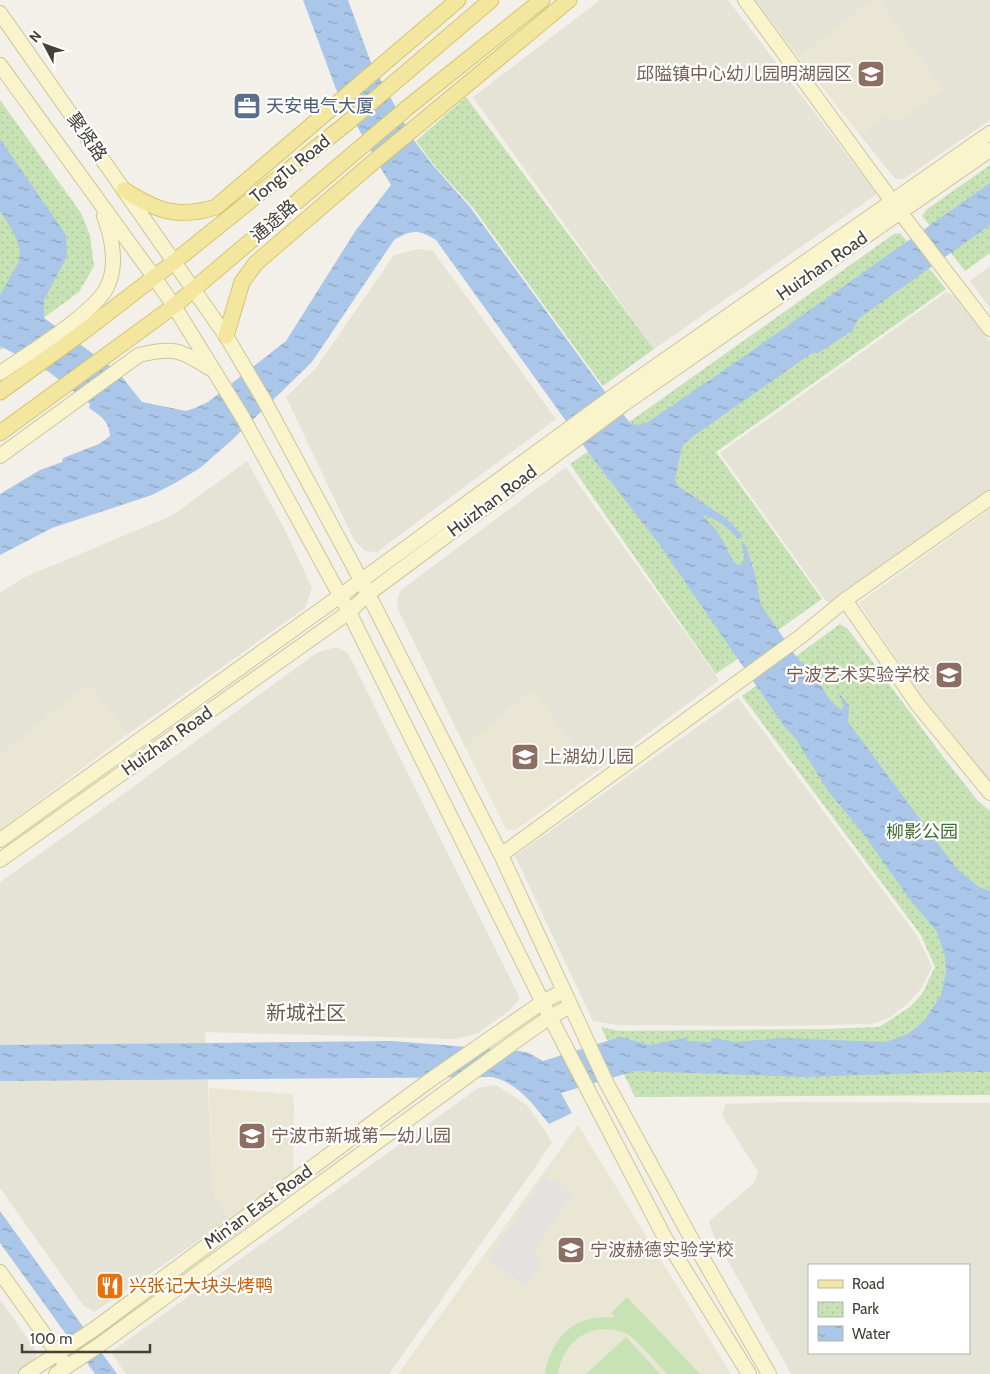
<svg xmlns="http://www.w3.org/2000/svg" width="990" height="1374" viewBox="0 0 990 1374" font-family="Cabin,'Noto Sans SC',sans-serif">
  <style>
    .residential { fill: #e5e3d6; fill-rule: evenodd }
    .education { fill: #e9e6d3 }
    .park { fill: url(#park-dots) }
    .pitch { fill: #c7e2b5 }
    .parking { fill: #e3e2df }
    .water { fill: url(#water-ripples) }
    .lines { fill: none; stroke-linecap: round; stroke-linejoin: round }
    .secondary-casing { stroke: #cdc69c; stroke-width: 16 }
    .primary-casing { stroke: #d6c671; stroke-width: 17 }
    .secondary { stroke: #f9f4cb; stroke-width: 14 }
    .primary { stroke: #f3e79f; stroke-width: 15 }
    .labels { text-anchor: middle; dominant-baseline: central; stroke-width: 4.5; stroke-linejoin: round; paint-order: stroke }
    .education-label { font-size: 18px; fill: #785e54; stroke: #fff; text-anchor: start }
    .service-label { font-size: 18px; fill: #4e5e75; stroke: #fff; text-anchor: start }
    .street-label { font-size: 18px; fill: #444137; stroke: #fff }
    .park-label { font-size: 18px; fill: #407031; stroke: #fff }
    .food-label { font-size: 18px; fill: #c56008; stroke: #fff; text-anchor: start }
    .quarter-label { font-size: 20px; fill: #66604f; stroke: #fff }
  </style>
  <defs>
    <pattern id="park-dots" width="8" height="8" patternUnits="userSpaceOnUse" patternTransform="scale(1.25)"><rect width="8" height="8" fill="#c7e2b5"/><path d="M2 2h.1M6 6h.1" fill="none" stroke="#acc39c" stroke-width="1.8" stroke-linecap="round"/></pattern>
    <pattern id="water-ripples" width="26" height="14" patternUnits="userSpaceOnUse" patternTransform="scale(1.25)"><rect width="26" height="14" fill="#aac6e8"/><path d="M2 4q2-2 4 0t4 0M15 11q2-2 4 0t4 0" fill="none" stroke="#8ca2bd"/></pattern>
  </defs>
  <rect width="100%" height="100%" fill="#f2f0e8"/>
  <path class="residential" d="M 600,0 L 728,0 L 877,194 L 654,349 L 473,97 Z
    M 755,0 L 873,0 L 799,58 Z
    M 878,0 L 990,0 L 990,120 L 904,179 L 895,179 L 860,135 L 884,115 L 942,90 Z
    M 419,249 L 433,251 L 556,419 L 377,552 L 365,551 L 354,540 L 286,397 L 316,368 L 394,255 Z
    M 990,266 L 990,308 L 970,281 Z
    M 945,293 L 948,293 L 953,295 L 990,342 L 990,491 L 831,603 L 826,601 L 720,453 Z
    M 247,461 L 285,530 L 312,588 L 305,608 L 128,734 L 88,685 L 0,755 L 0,593 L 23,578 L 173,515 Z
    M 566,467 L 718,678 L 717,682 L 597,771 L 587,767 L 533,689 L 465,747 L 398,609 L 397,600 L 401,590 Z
    M 337,647 L 348,653 L 520,998 L 510,1010 L 478,1033 L 456,1039 L 205,1032 L 214,1198 L 230,1219 L 94,1312 L 83,1305 L 0,1188 L 0,882 L 97,813 L 318,652 Z
    M 738,698 L 918,937 L 932,967 L 921,989 L 907,1004 L 891,1017 L 872,1024 L 778,1026 L 618,1025 L 593,1021 L 515,856 Z
    M 496,1085 L 527,1105 L 544,1129 L 552,1143 L 389,1374 L 126,1374 L 111,1352 L 478,1088 Z
    M 786,1102 L 990,1103 L 990,1374 L 791,1374 L 714,1236 L 709,1221 L 754,1183 L 758,1172 L 722,1115 L 726,1104 ZM 809,1265 L 969,1265 L 969,1353 L 809,1353 Z
    M 0,1300 L 38,1353 L 29,1367 L 18,1374 L 0,1374 Z"/>
  <path class="education" d="M 873,0 L 878,0 L 942,90 L 899,122 L 884,115 L 860,135 L 799,58 Z
    M 990,509 L 990,783 L 956,747 L 859,603 Z
    M 88,685 L 128,734 L 1,829 L 0,828 L 0,755 Z
    M 533,689 L 587,767 L 597,771 L 514,831 L 506,829 L 465,747 Z
    M 209,1088 L 292,1094 L 294,1101 L 293,1172 L 230,1219 L 214,1198 Z
    M 578,1125 L 731,1374 L 398,1374 Z"/>
  <path class="park" d="M 466,97 L 654,349 L 603,386 L 474,209 L 434,165 L 416,141 Z
    M 0,100 L 81,213 L 90,235 L 94,266 L 79,292 L 0,350 Z
    M 990,165 L 990,253 L 965,271 L 922,216 L 926,210 Z
    M 900,233 L 946,289 L 716,452 L 822,599 L 716,674 L 570,464 L 894,234 Z
    M 840,624 L 848,629 L 944,758 L 978,801 L 990,811 L 990,1095 L 635,1097 L 601,1027 L 620,1031 L 825,1029 L 879,1027 L 910,1007 L 922,994 L 935,967 L 921,935 L 742,696 Z"/>
  <path class="pitch" d="M 627,1297 L 700,1374 L 667,1374 C 656,1363 641,1344 629,1335 C 625,1332 619,1331 615,1330 C 585,1324 562,1346 558,1374 L 545,1374 C 548,1352 562,1328 583,1321 C 593,1317 605,1317 615,1317 L 611,1313 Z
    M 626,1337 L 660,1374 L 586,1374 Z"/>
  <path class="parking" d="M 545,1176 L 554,1182 L 556,1180 L 574,1192 L 533,1253 L 543,1260 L 526,1286 L 488,1260 Z"/>
  <path class="water" d="M 303,0 L 348,0 L 370,60 L 413,139 L 431,163 L 470,207 L 603,389 L 631,424 L 639,425 L 648,422 L 739,360 L 990,183 L 990,225 L 858,319 L 852,331 L 818,353 L 812,353 L 692,437 L 682,446 L 675,480 L 678,486 L 727,519 L 743,536 L 738,539 C 729,528 716,518 703,515 C 707,522 714,526 718,533 C 725,544 729,555 737,565 L 743,564 L 744,554 L 741,544 L 745,544 L 754,571 L 761,605 L 800,662 L 808,667 L 828,672 L 834,684 L 826,676 L 815,676 L 830,700 L 841,710 L 844,706 L 838,692 L 849,705 L 848,722 L 957,869 L 979,887 L 990,891 L 990,1072 L 956,1072 L 804,1077 L 635,1071 L 561,1093 L 572,1113 L 549,1124 C 533,1104 518,1083 492,1077 L 0,1081 L 0,1045 L 392,1041 L 520,1051 L 529,1053 L 543,1061 L 620,1037 L 650,1045 L 689,1037 L 686,1041 L 711,1042 L 712,1038 L 736,1042 L 780,1038 L 886,1042 L 908,1034 L 924,1021 L 941,995 L 946,972 L 945,956 L 937,932 L 909,898 L 865,836 L 828,791 L 796,739 L 784,726 L 659,544 L 591,456 L 436,240 C 418,229 411,230 394,240 L 312,362 L 232,440 L 200,468 L 177,482 L 152,495 L 52,528 L 0,555 L 0,494 L 40,470 L 62,462 L 63,458 L 99,444 L 110,436 C 109,421 101,416 89,408 L 90,404 L 49,372 L 0,346 L 0,295 L 19,262 L 20,249 L 13,231 L 0,211 L 0,139 L 66,235 L 67,256 L 44,300 L 44,318 L 118,372 L 142,402 L 186,411 L 195,408 L 208,402 L 286,341 L 356,230 L 391,185 L 380,167 L 336,89 Z
    M 0,1211 L 117,1374 L 95,1374 L 0,1243 Z"/>
  <g class="lines">
    <defs>
      <path id="secondary" d="M 745,0 L 900,212 L 990,329
        M 0,13 L 226,336 L 264,400 L 361,580 L 501,855 L 607,1084 L 691,1238 L 769,1374
        M 0,65 L 154,277 L 174,306 L 243,418 L 349,612 L 550,1017 L 665,1238 L 749,1374
        M 0,373 C 26,355 95,313 107,287 C 118,266 112,237 104,216
        M 0,456 L 139,355 C 172,347 180,349 209,368
        M 845,600 L 918,705 L 990,793
        M 0,840 L 340,596 L 619,392 L 990,133
        M 501,855 L 800,637 L 845,600 L 990,498
        M 0,860 L 349,612 L 368,594 L 624,404 L 990,150
        M 0,1272 L 63,1361
        M 26,1374 L 93,1330 L 426,1083 L 544,1001 L 564,991
        M 56,1374 L 101,1344 L 510,1045 L 550,1017 L 571,1006"/>
      <path id="primary" d="M 124,190 C 157,211 177,219 216,207 L 458,0
        M 226,336 L 242,282 L 256,263 L 371,164 L 569,0
        M 0,392 L 83,332 L 174,262 L 347,123 L 491,0
        M 0,433 L 174,306 L 407,108 L 542,0"/>
    </defs>
    <use href="#secondary" class="secondary-casing"/>
    <use href="#primary" class="primary-casing"/>
    <use href="#secondary" class="secondary"/>
    <use href="#primary" class="primary"/>
  </g>
  <defs>
    <symbol id="school-square" viewBox="-11 -11 22 22"><rect x="-9" y="-9" width="18" height="18" rx="4" fill="#8d6e63" stroke="#fff"/><path d="M0-5L7-2L0 1L-7-2ZM-4 1L0 2.5L4 1V4Q0 6-4 4Z" fill="#fff"/></symbol>
    <symbol id="office-square" viewBox="-11 -11 22 22"><rect x="-9" y="-9" width="18" height="18" rx="4" fill="#5c6f8a" stroke="#fff"/><path d="M-6-3h4V-5.5h4V-3h4V5H-6ZM-1-4.5V-3h2v-1.5ZM-6 0V1H6V0Z" fill="#fff"/></symbol>
    <symbol id="restaurant-square" viewBox="-11 -11 22 22"><rect x="-9" y="-9" width="18" height="18" rx="4" fill="#e8710a" stroke="#fff"/><path d="M-5-6h1v4h1v-4h1v4h1v-4h1v5L-1.5 .5V6h-2V.5L-5-1ZM5-6V6H3V1.5H1.5Q1.5-4 5-6Z" fill="#fff"/></symbol>
  </defs>
  <g fill-rule="evenodd">
    <use href="#school-square" x="855" y="58" width="32" height="32"/>
    <use href="#office-square" x="231" y="90" width="32" height="32"/>
    <use href="#school-square" x="933" y="659" width="32" height="32"/>
    <use href="#school-square" x="509" y="741" width="32" height="32"/>
    <use href="#school-square" x="236" y="1120" width="32" height="32"/>
    <use href="#school-square" x="555" y="1234" width="32" height="32"/>
    <use href="#restaurant-square" x="94" y="1270" width="32" height="32"/>
  </g>
  <g class="labels">
    <g class="education-label">
      <text x="852" y="74" text-anchor="end">邱隘镇中心幼儿园明湖园区</text>
      <text x="930" y="675" text-anchor="end">宁波艺术实验学校</text>
      <text x="544" y="757">上湖幼儿园</text>
      <text x="271" y="1136">宁波市新城第一幼儿园</text>
      <text x="590" y="1250">宁波赫德实验学校</text>
    </g>
    <g class="service-label">
      <text x="266" y="106">天安电气大厦</text>
    </g>
    <g class="street-label">
      <text transform="translate(87 137) rotate(55)">聚贤路</text>
      <text transform="translate(290 169) rotate(-39)">TongTu Road</text>
      <text transform="translate(274 221) rotate(-41)">通途路</text>
      <text transform="translate(822 266) rotate(-35)">Huizhan Road</text>
      <text transform="translate(492 501) rotate(-37)">Huizhan Road</text>
      <text transform="translate(167 741) rotate(-35)">Huizhan Road</text>
      <text transform="translate(258 1207) rotate(-36)">Min'an East Road</text>
    </g>
    <g class="park-label">
      <text x="922" y="832">柳影公园</text>
    </g>
    <g class="food-label">
      <text x="129" y="1286">兴张记大块头烤鸭</text>
    </g>
    <g class="quarter-label">
      <text x="306" y="1013">新城社区</text>
    </g>
  </g>
  <rect x="808" y="1264" width="162" height="90" fill="#ffffff" stroke="#b4b3af"/>
  <rect x="818" y="1280" width="25" height="8" fill="#f3e79f" stroke="#b4b3af"/>
  <text x="852" y="1289" font-size="15" fill="#444137">Road</text>
  <rect x="818" y="1302" width="25" height="15" fill="url(#park-dots)" stroke="#b4b3af"/>
  <text x="852" y="1314" font-size="15" fill="#444137">Park</text>
  <rect x="818" y="1326" width="25" height="15" fill="url(#water-ripples)" stroke="#b4b3af"/>
  <text x="852" y="1339" font-size="15" fill="#444137">Water</text>
  <g transform="translate(45 45) rotate(311)" stroke="#ffffff" stroke-width="4" paint-order="stroke">
  <path d="M0-4L9 19L0 12L-9 19Z" fill="#444137"/>
  <text y="-8" font-size="14" font-weight="bold" text-anchor="middle" fill="#444137">N</text>
  </g>
  <path d="M22 1344v8h128v-8" fill="none" stroke="#444137" stroke-width="2.5"/>
  <text x="30" y="1344" font-size="15" fill="#444137" stroke="#ffffff" stroke-width="4" paint-order="stroke">100 m</text>
</svg>
